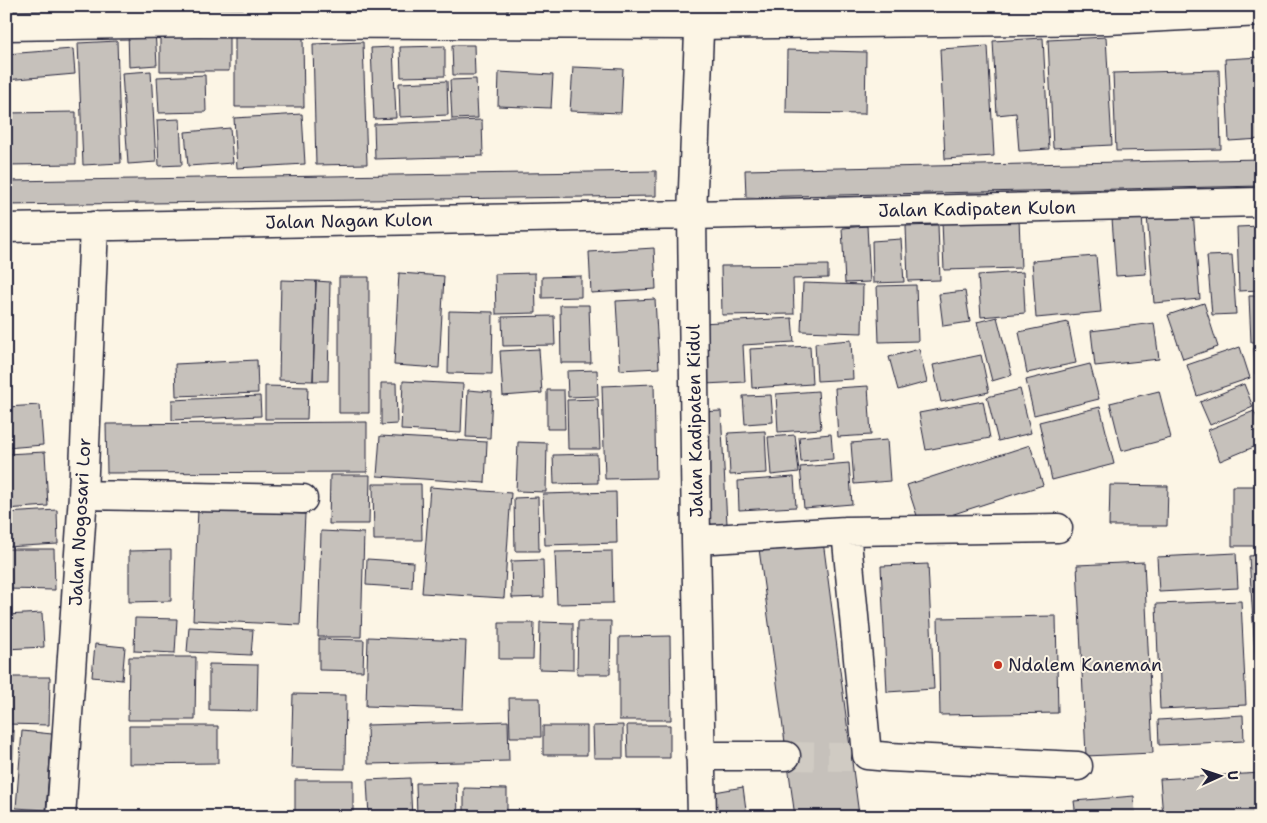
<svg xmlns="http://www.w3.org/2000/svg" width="1267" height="823" viewBox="0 0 1267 823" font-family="'Shantell Sans',sans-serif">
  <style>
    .building { fill: #c6c1bb; stroke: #22223b }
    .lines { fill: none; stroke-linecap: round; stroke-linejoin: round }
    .minor-tunnel { stroke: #d0cbc3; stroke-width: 28; stroke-dasharray: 28 14; stroke-linecap: butt }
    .minor-casing { stroke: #22223b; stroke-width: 31 }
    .major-casing { stroke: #22223b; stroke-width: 31 }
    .minor { stroke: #fcf5e5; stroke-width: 28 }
    .major { stroke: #fcf5e5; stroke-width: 28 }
    .poi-dot { fill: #c8321e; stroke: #fcf5e5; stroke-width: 2 }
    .labels { text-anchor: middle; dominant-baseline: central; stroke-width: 4; stroke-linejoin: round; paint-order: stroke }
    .street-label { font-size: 18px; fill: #22223b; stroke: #fcf5e5 }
    .poi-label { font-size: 18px; fill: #22223b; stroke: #fcf5e5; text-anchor: start }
  </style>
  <rect width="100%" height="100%" fill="#fcf5e5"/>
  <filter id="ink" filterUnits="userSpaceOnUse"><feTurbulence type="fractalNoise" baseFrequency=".02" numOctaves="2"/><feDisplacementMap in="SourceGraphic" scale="10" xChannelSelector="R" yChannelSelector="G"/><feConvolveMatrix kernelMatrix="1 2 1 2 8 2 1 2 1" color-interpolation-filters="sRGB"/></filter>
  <g filter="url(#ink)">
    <path class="building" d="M 155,29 L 157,65 L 129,67 L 128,30 Z
      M 160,33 L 229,34 L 229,71 L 160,71 Z
      M 235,37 L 303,37 L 304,107 L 235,107 Z
      M 1106,37 L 1112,145 L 1053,148 L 1048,40 Z
      M 1043,38 L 1049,149 L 1019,151 L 1016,113 L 997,115 L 993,41 Z
      M 117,41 L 121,163 L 83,165 L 78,43 Z
      M 363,42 L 367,164 L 316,165 L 313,44 Z
      M 452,45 L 474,45 L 475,75 L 453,75 Z
      M 445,46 L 445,76 L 401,77 L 400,47 Z
      M 988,46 L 994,156 L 945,159 L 940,49 Z
      M 393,47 L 396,118 L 374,119 L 371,48 Z
      M 73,49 L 75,74 L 6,80 L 6,54 Z
      M 787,50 L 866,52 L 865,114 L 786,113 Z
      M 1261,57 L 1261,139 L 1229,141 L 1225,59 Z
      M 573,67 L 623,69 L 621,113 L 570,111 Z
      M 1219,70 L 1221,149 L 1116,151 L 1113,73 Z
      M 151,71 L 156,162 L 128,164 L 122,73 Z
      M 499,72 L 553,75 L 551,108 L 498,106 Z
      M 205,75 L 206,112 L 159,113 L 157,77 Z
      M 476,79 L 478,118 L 452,119 L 450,80 Z
      M 447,81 L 448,115 L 400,117 L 399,83 Z
      M 76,112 L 76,164 L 6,165 L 6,113 Z
      M 302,114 L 305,164 L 237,168 L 234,118 Z
      M 180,119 L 182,165 L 159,166 L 157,120 Z
      M 482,120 L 483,156 L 375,159 L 374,124 Z
      M 230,128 L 233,163 L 188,166 L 185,132 Z
      M 1261,159 L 1261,186 L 746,197 L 745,170 Z
      M 656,171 L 656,196 L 6,205 L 6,181 Z
      M 1193,211 L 1200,299 L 1154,303 L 1147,215 Z
      M 1142,216 L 1146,274 L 1116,276 L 1112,218 Z
      M 1019,219 L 1021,268 L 944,270 L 942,221 Z
      M 938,225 L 940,280 L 908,281 L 906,226 Z
      M 867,226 L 870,282 L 845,283 L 842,228 Z
      M 1261,226 L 1261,290 L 1239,291 L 1237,227 Z
      M 901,239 L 904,282 L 873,283 L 872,241 Z
      M 654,248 L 656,289 L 591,293 L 589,252 Z
      M 1232,255 L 1236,314 L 1212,315 L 1207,256 Z
      M 1096,256 L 1101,312 L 1036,318 L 1032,261 Z
      M 828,265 L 828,278 L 793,279 L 794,314 L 722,315 L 721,266 Z
      M 1023,272 L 1025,313 L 981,317 L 978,275 Z
      M 399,273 L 444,276 L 439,368 L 394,365 Z
      M 535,273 L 536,313 L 496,314 L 495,274 Z
      M 581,276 L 581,297 L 542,298 L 542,277 Z
      M 339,277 L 369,277 L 369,413 L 339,413 Z
      M 281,280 L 316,281 L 313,381 L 279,380 Z
      M 316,281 L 330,282 L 328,381 L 313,381 Z
      M 803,283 L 863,285 L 862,333 L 801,331 Z
      M 916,285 L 918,341 L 879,342 L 877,286 Z
      M 965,291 L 970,322 L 943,326 L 939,294 Z
      M 1249,296 L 1261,296 L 1261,342 L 1251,342 Z
      M 655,299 L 659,368 L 620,370 L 616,301 Z
      M 1204,303 L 1218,347 L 1183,359 L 1168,315 Z
      M 560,305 L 589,305 L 591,363 L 561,363 Z
      M 449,311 L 493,312 L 492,374 L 448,373 Z
      M 554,316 L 555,345 L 503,346 L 502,317 Z
      M 997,317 L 1012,375 L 992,381 L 977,322 Z
      M 792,318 L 794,342 L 743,345 L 745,382 L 705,384 L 702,323 Z
      M 1068,322 L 1076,363 L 1027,373 L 1019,332 Z
      M 1154,323 L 1159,359 L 1095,366 L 1091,331 Z
      M 851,340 L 853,379 L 817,381 L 815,343 Z
      M 810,346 L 812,384 L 752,388 L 750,349 Z
      M 1240,347 L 1250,378 L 1197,396 L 1187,365 Z
      M 1254,348 L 1261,348 L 1261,374 L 1255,374 Z
      M 539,349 L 542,393 L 503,396 L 500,351 Z
      M 919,349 L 927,382 L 898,390 L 889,357 Z
      M 981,355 L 989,392 L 941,402 L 933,365 Z
      M 257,360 L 258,393 L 176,396 L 175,364 Z
      M 1090,364 L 1099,399 L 1034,415 L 1026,380 Z
      M 597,370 L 598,396 L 568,397 L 567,371 Z
      M 403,381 L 463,384 L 461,433 L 401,430 Z
      M 381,383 L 396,383 L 397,424 L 381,425 Z
      M 654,384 L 656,478 L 605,479 L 602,386 Z
      M 1244,384 L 1253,407 L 1210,425 L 1200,402 Z
      M 265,386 L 308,387 L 307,419 L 265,419 Z
      M 868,386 L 871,435 L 838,437 L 835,388 Z
      M 1020,389 L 1031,433 L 998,441 L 987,397 Z
      M 468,390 L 492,392 L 490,438 L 466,437 Z
      M 547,390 L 564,390 L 565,429 L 547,429 Z
      M 818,391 L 821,429 L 778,432 L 776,394 Z
      M 1159,391 L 1171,438 L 1122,451 L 1110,403 Z
      M 771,395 L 773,422 L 745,424 L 743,396 Z
      M 260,396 L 261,416 L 172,420 L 172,400 Z
      M 598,399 L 600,449 L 568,449 L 567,400 Z
      M 983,401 L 990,438 L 926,450 L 919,413 Z
      M 40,405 L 43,445 L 6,448 L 6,407 Z
      M 1100,407 L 1114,464 L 1052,480 L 1039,422 Z
      M 721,411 L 727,524 L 704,526 L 699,412 Z
      M 1254,411 L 1261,427 L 1261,444 L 1220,461 L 1208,430 Z
      M 367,422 L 367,472 L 107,473 L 106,424 Z
      M 765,431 L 767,473 L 730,475 L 728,433 Z
      M 831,434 L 833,459 L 801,462 L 799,437 Z
      M 795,435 L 799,472 L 771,475 L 768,437 Z
      M 380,436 L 487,442 L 485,483 L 377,476 Z
      M 887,440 L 890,481 L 854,484 L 851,443 Z
      M 518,442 L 547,443 L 546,492 L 516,491 Z
      M 1030,445 L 1043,485 L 920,525 L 907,485 Z
      M 45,452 L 48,506 L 6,509 L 6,454 Z
      M 597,454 L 598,483 L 554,484 L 553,455 Z
      M 849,463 L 852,504 L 804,508 L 800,467 Z
      M 330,475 L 370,475 L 369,524 L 329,524 Z
      M 794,477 L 796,507 L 739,510 L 738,481 Z
      M 373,484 L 421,484 L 422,540 L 374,540 Z
      M 1110,485 L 1168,486 L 1167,526 L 1109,526 Z
      M 1232,486 L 1261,486 L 1261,546 L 1232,546 Z
      M 430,487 L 511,493 L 504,598 L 422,593 Z
      M 616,492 L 617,543 L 545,545 L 543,494 Z
      M 538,497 L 539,551 L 515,551 L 514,498 Z
      M 198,509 L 305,514 L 300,625 L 193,620 Z
      M 57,510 L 58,544 L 6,547 L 6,513 Z
      M 321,531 L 364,533 L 361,637 L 318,637 Z
      M 823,541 L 859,815 L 845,817 L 795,817 L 759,549 Z
      M 6,549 L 54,549 L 55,590 L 6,589 Z
      M 171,550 L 171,601 L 129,602 L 129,551 Z
      M 612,551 L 613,603 L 557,604 L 555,552 Z
      M 1236,553 L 1238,588 L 1159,592 L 1157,557 Z
      M 1261,555 L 1261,735 L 1260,735 L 1249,556 Z
      M 367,559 L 413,562 L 412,588 L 366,585 Z
      M 543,560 L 544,597 L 512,598 L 511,561 Z
      M 1144,562 L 1153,753 L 1086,756 L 1077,565 Z
      M 928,564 L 934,689 L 887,692 L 881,566 Z
      M 1241,601 L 1246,705 L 1160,709 L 1156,604 Z
      M 42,613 L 44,647 L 6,649 L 6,615 Z
      M 1056,616 L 1058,713 L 940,715 L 938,618 Z
      M 135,618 L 177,619 L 175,653 L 134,651 Z
      M 578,621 L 611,621 L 610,674 L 577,674 Z
      M 540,622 L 573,623 L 573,670 L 539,669 Z
      M 499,623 L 534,623 L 533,659 L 499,659 Z
      M 189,627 L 253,630 L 251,655 L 187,652 Z
      M 670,636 L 671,720 L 619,720 L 619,637 Z
      M 368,637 L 466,641 L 463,709 L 366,706 Z
      M 319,639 L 364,640 L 363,671 L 319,670 Z
      M 95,644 L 125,647 L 122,680 L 92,677 Z
      M 129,657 L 196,657 L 195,720 L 128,720 Z
      M 209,664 L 258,665 L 257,711 L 209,710 Z
      M 6,677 L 50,677 L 49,725 L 6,724 Z
      M 293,694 L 346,695 L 345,769 L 291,768 Z
      M 509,698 L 540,698 L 541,737 L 510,737 Z
      M 1243,715 L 1244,741 L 1159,745 L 1158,720 Z
      M 508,721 L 509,761 L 368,764 L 367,725 Z
      M 623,725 L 623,758 L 594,758 L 593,726 Z
      M 627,725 L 670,725 L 670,758 L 628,758 Z
      M 129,726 L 218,726 L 218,763 L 129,764 Z
      M 543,726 L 587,726 L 587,755 L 543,755 Z
      M 6,731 L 14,731 L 11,794 L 6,794 Z
      M 22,731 L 52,734 L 46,810 L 16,808 Z
      M 1261,773 L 1261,817 L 1163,817 L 1160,779 Z
      M 410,778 L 412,817 L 369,817 L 367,780 Z
      M 295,780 L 353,780 L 353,817 L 295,817 Z
      M 457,782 L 458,817 L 417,817 L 416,783 Z
      M 743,787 L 747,817 L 712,817 L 709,793 Z
      M 464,788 L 507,789 L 507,817 L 464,817 Z
      M 1134,796 L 1135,817 L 1076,817 L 1074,801 Z
      M 6,798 L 8,798 L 7,817 L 6,817 Z
      M 282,811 L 283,817 L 238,817 L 238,813 Z
      M 979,812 L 1061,813 L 1061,817 L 979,817 Z"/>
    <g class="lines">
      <path class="minor-tunnel" d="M 786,756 L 851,757"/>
      <defs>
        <path id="minor" d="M 700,6 L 692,215 L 696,540 L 702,817
          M 6,228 L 692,215 L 1261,202
          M 83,495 L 303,499
          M 846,531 L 867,755 L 889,757 L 1078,766
          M 696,540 L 846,531 L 1058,528
          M 700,756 L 786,756
          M 61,817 L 83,495 L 94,226"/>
        <path id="major" d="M 6,26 L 195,23 L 698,25 L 1107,20 L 1261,12"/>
      </defs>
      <use href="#minor" class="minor-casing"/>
      <use href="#major" class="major-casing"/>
      <use href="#minor" class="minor"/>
      <use href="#major" class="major"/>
    </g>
  </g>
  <circle class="poi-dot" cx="998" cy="665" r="5"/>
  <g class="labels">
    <g class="street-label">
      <text transform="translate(977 209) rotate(-1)">Jalan Kadipaten Kulon</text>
      <text transform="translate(349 221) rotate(-1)">Jalan Nagan Kulon</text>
      <text transform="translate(695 421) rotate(-91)">Jalan Kadipaten Kidul</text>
      <text transform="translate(80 522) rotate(-87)">Jalan Nogosari Lor</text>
    </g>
    <g class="poi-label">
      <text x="1008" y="665">Ndalem Kaneman</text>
    </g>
  </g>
  <rect width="1267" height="823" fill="none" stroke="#fcf5e5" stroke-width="25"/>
  <rect x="12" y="12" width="1242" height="798" fill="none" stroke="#22223b" stroke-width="2" filter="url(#ink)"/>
  <g transform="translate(1220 776) rotate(87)" stroke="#fcf5e5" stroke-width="4" paint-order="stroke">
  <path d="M0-4L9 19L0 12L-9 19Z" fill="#22223b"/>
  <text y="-8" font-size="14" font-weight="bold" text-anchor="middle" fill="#22223b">U</text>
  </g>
</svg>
